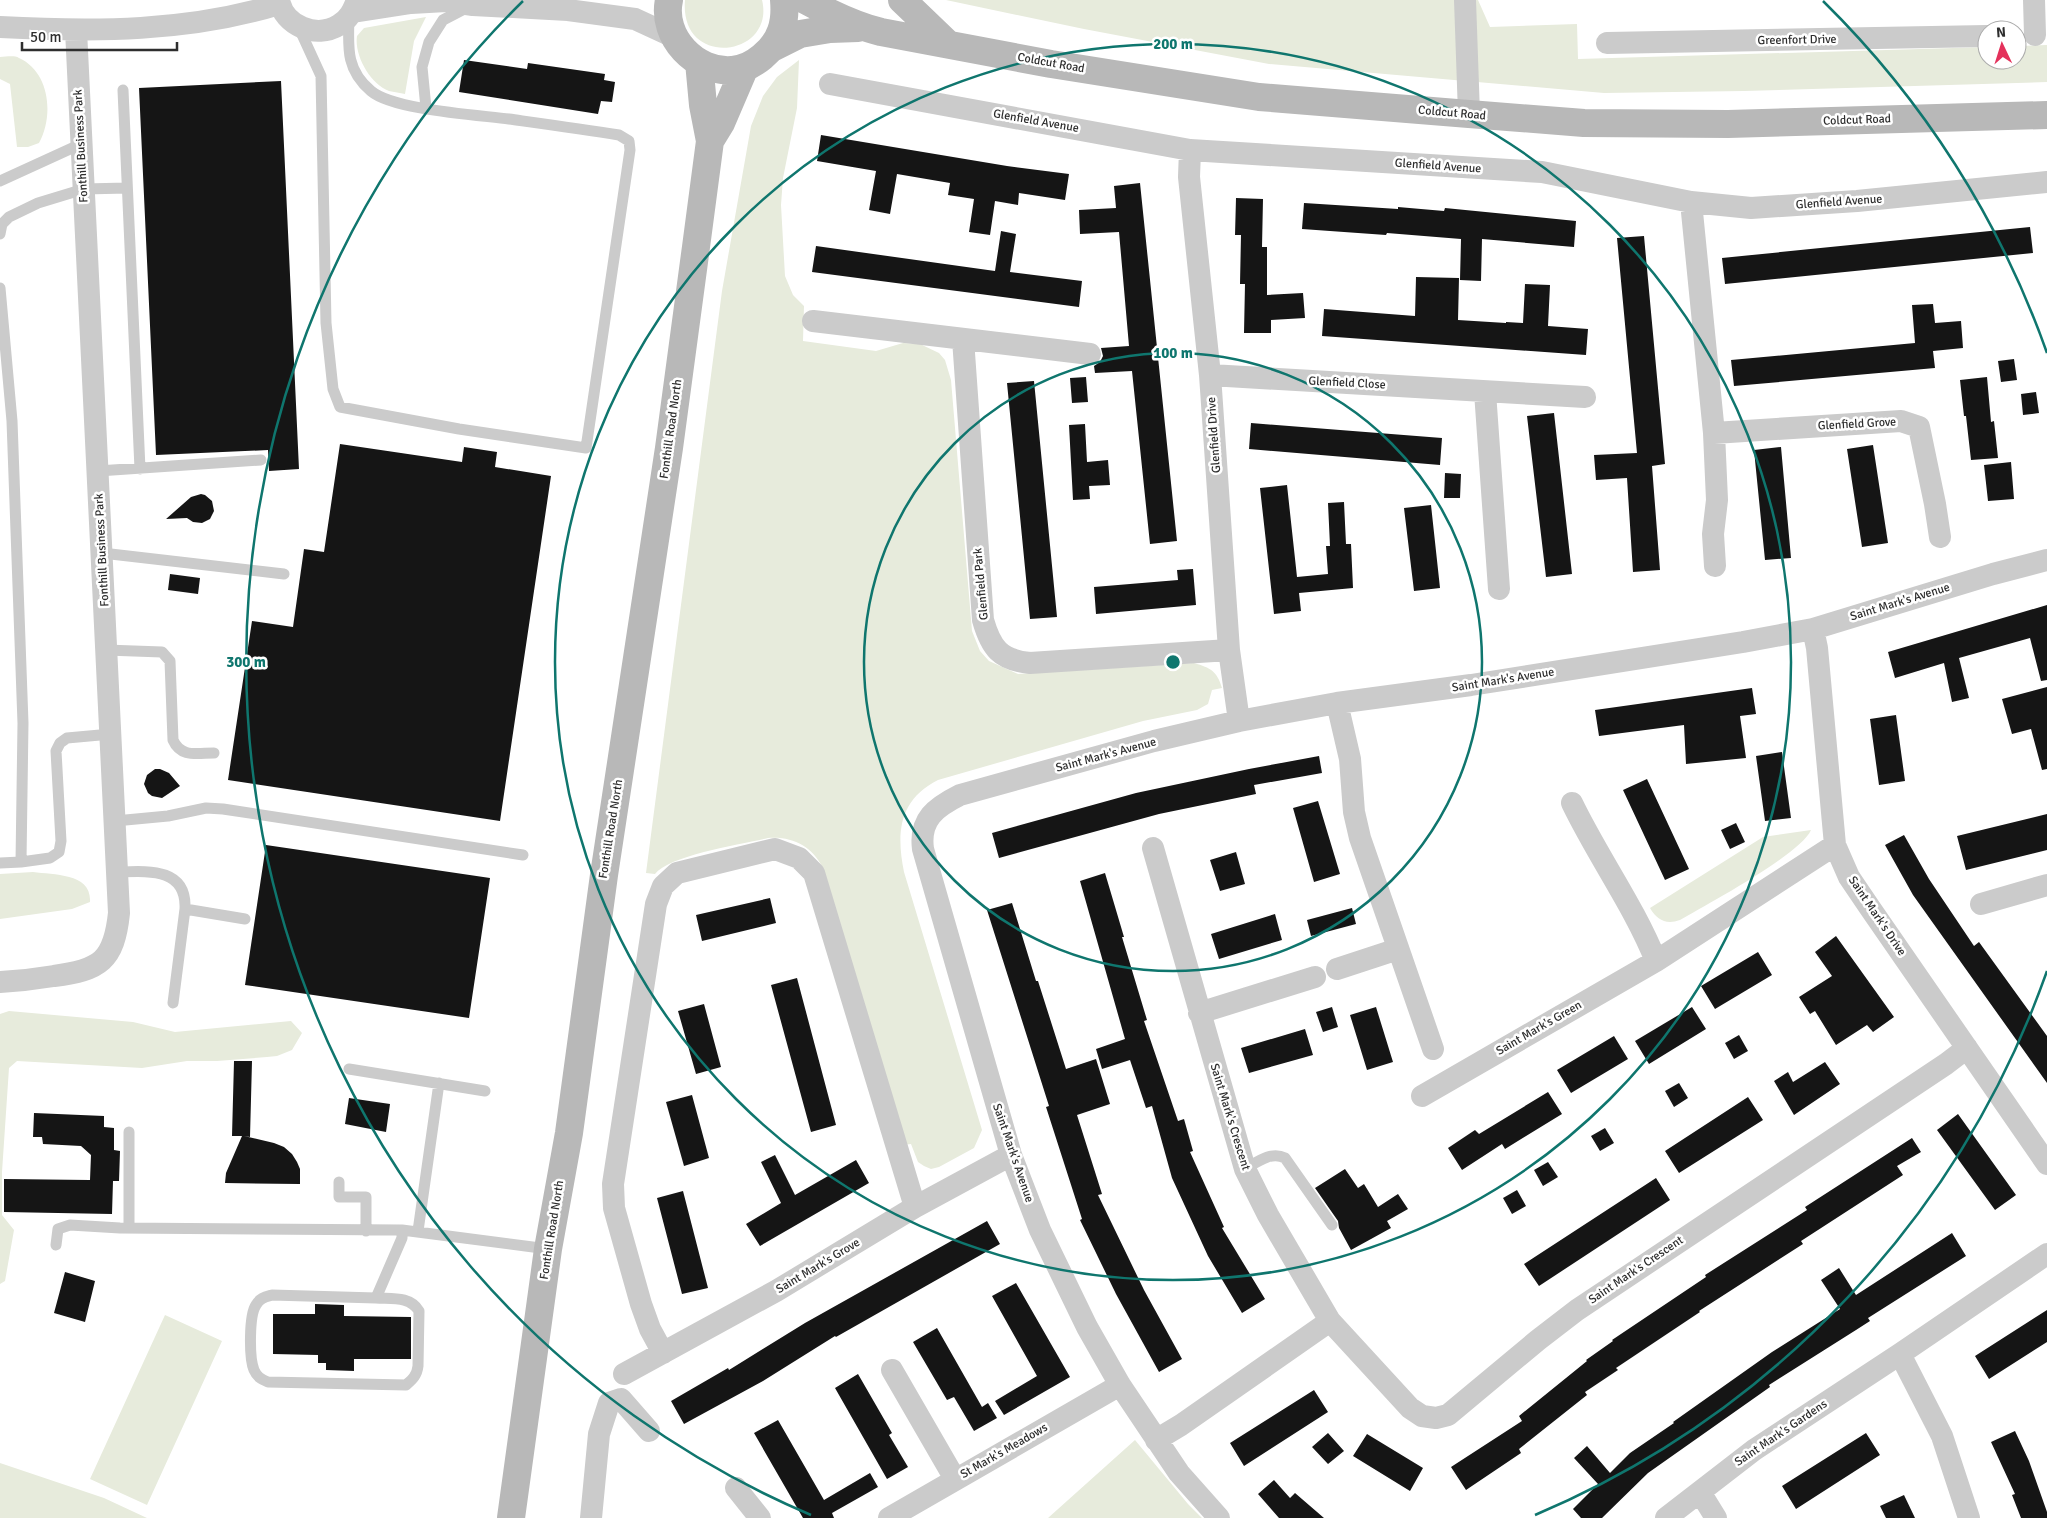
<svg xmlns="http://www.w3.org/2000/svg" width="2047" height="1518" viewBox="0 0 2047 1518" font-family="Signika,sans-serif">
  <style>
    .green { fill: #e7ebdc }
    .building { fill: #151515 }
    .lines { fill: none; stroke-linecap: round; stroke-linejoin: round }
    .service { stroke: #cbcbcb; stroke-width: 11 }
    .minor { stroke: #cbcbcb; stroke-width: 22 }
    .secondary { stroke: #b8b8b8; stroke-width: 28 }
    .ring { fill: none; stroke: #0f766e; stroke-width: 2.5 }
    .labels { text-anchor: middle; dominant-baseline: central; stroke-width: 5; stroke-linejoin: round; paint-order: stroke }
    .street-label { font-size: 12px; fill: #2e2e2e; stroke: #fff }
    .centre { fill: #0f766e; stroke: #fff; stroke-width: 2.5 }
    .ring-label { font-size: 15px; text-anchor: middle; font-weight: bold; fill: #0f766e; stroke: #fff; stroke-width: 5; stroke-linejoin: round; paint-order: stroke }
  </style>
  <rect width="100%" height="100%" fill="#fff"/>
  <path class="green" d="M 685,0 L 762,0 C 776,57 679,70 685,0 Z
    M 946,0 L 1478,0 L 1490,27 L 1577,24 L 1578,59 L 1987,47 L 1987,60 L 2017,60 L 2017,46 L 2047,45 L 2047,82 L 1744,91 L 1604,93 L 1269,64 L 1084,29 Z
    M 426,17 L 414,41 L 405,94 C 400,93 394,92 389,91 C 370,84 354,55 357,36 L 364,28 Z
    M 0,57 C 6,57 14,55 19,58 C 50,72 54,116 39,143 L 28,147 L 17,147 L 10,84 L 0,79 Z
    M 799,60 L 797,108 L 783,178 L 781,205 L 785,276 L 793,295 L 804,306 L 803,341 L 876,351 L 903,343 L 920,344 L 939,353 L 945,360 L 951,380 L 972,631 L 980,651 L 989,661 L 1018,674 L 1194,663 C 1211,668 1217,671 1222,688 L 1212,690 L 1208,704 L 1197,710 L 1143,721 L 938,780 C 899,800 896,832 904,872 L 982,1130 L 974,1148 L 939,1167 L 931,1169 L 924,1166 L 918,1162 L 911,1144 L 902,1145 L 823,868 C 812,846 792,836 768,838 C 743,844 669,855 655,874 L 646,873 L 722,291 L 751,126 L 763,96 L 777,77 Z
    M 1811,830 C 1801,854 1706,905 1680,920 C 1666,925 1657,920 1650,908 L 1763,837 Z
    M 33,872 C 54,875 92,873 90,902 L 72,909 L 0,919 L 0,874 Z
    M 9,1011 L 133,1022 L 175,1032 L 291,1021 L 302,1033 L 292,1050 L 277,1056 L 267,1057 L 217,1061 L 187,1061 L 142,1068 L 17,1061 L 9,1068 L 2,1172 L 2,1215 L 14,1230 L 5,1281 L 0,1284 L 0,1014 Z
    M 165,1315 L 222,1341 L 147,1505 L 90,1479 Z
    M 1135,1440 L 1188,1504 L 1202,1518 L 1048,1518 Z
    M 0,1463 L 104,1498 L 147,1518 L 0,1518 Z"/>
  <path class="building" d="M 464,60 L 527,69 L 528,63 L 605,74 L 604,80 L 615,82 L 612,102 L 601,101 L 598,114 L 459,92 Z
    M 281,81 L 299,469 L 269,471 L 268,450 L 156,455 L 139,88 Z
    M 821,135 L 1007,166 L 1069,174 L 1065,200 L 1019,193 L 1018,205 L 995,201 L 990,235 L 969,232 L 974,199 L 948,195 L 950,183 L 897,174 L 890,214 L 869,210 L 876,171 L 817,161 Z
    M 1140,183 L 1177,541 L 1150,544 L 1132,371 L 1095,373 L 1094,366 L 1100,362 L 1103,356 L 1101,348 L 1129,346 L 1119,232 L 1080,234 L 1079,210 L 1116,208 L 1114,186 Z
    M 1236,198 L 1263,199 L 1262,247 L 1267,247 L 1267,295 L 1303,293 L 1305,318 L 1271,320 L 1271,333 L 1244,333 L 1245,284 L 1240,284 L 1241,235 L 1235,235 Z
    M 1304,203 L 1398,209 L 1398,207 L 1444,211 L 1445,208 L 1576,221 L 1574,247 L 1482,239 L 1481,281 L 1460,280 L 1461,239 L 1387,233 L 1386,235 L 1302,229 Z
    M 2030,227 L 2033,253 L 1725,284 L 1722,258 Z
    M 1001,231 L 1016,234 L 1010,272 L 1082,281 L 1079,307 L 812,272 L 816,246 L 995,271 Z
    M 1644,236 L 1665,464 L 1652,466 L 1660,570 L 1633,572 L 1627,478 L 1596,480 L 1594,455 L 1637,453 L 1617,238 Z
    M 1416,277 L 1459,278 L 1458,320 L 1506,323 L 1506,322 L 1523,323 L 1525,284 L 1550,285 L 1548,326 L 1588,329 L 1586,355 L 1322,336 L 1324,309 L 1415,316 Z
    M 1933,304 L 1935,323 L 1961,321 L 1963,348 L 1933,351 L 1935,368 L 1734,386 L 1731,360 L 1915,343 L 1912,305 Z
    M 2014,359 L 2017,380 L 2001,382 L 1998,361 Z
    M 1086,377 L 1088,402 L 1072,403 L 1070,378 Z
    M 1987,377 L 1991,422 L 1994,421 L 1998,458 L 1971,460 L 1966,416 L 1964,416 L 1960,380 Z
    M 1034,381 L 1057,617 L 1030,619 L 1007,383 Z
    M 2036,392 L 2039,413 L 2023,415 L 2021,394 Z
    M 1554,413 L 1572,574 L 1546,577 L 1527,416 Z
    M 1251,423 L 1442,438 L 1440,465 L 1249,449 Z
    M 1085,424 L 1087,462 L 1108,460 L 1110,485 L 1089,486 L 1090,499 L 1073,500 L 1069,425 Z
    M 340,444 L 462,462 L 464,447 L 497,452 L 495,467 L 551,476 L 500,821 L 228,780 L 252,621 L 293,627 L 304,549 L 324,552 Z
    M 1873,445 L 1888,543 L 1862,547 L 1847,449 Z
    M 1781,447 L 1791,558 L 1765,560 L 1754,450 Z
    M 2011,462 L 2014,499 L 1988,501 L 1984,465 Z
    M 1445,473 L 1461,474 L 1460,498 L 1444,498 Z
    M 1287,485 L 1297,577 L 1328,574 L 1326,546 L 1330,546 L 1328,503 L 1344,502 L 1346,544 L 1351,544 L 1353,588 L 1299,593 L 1301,611 L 1274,614 L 1260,488 Z
    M 201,494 L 205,495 L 212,501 L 214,511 L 210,519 L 202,523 L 193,522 L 187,518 L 166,519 L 191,497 Z
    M 1431,505 L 1440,588 L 1414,591 L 1404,508 Z
    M 1193,569 L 1196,605 L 1096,614 L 1094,587 L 1178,580 L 1177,570 Z
    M 170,574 L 200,578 L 198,594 L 168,590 Z
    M 2047,605 L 2047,680 L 2041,681 L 2030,638 L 1959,658 L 1969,698 L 1952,702 L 1944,663 L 1895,678 L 1888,652 Z
    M 2047,687 L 2047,769 L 2042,770 L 2031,729 L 2012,734 L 2002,699 Z
    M 1752,688 L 1756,714 L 1740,716 L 1746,758 L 1686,764 L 1684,725 L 1599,736 L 1595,710 Z
    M 1896,715 L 1905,781 L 1879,785 L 1870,719 Z
    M 1782,752 L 1791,818 L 1765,821 L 1756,756 Z
    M 1319,756 L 1322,773 L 1254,785 L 1256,794 L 1159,814 L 999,858 L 992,833 L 1136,793 L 1249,769 Z
    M 155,769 L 160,769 L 169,773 L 180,786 L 162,798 L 152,796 L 148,793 L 144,784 L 147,775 Z
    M 1647,779 L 1689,869 L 1665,880 L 1623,790 Z
    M 1318,801 L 1340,874 L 1314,882 L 1293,808 Z
    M 2047,814 L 2047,850 L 1966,870 L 1957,836 Z
    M 1736,823 L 1745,842 L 1730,849 L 1721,830 Z
    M 1904,835 L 1929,879 L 1974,946 L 1979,942 L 2047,1036 L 2047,1083 L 1913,895 L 1885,845 Z
    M 266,845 L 490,878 L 469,1018 L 245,985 Z
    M 1236,852 L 1245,884 L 1220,891 L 1210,860 Z
    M 1105,873 L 1124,937 L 1122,937 L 1147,1020 L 1144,1021 L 1178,1121 L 1184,1119 L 1193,1151 L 1190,1152 L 1224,1227 L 1222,1228 L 1265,1299 L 1242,1313 L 1208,1256 L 1172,1178 L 1152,1106 L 1146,1108 L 1130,1060 L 1102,1069 L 1096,1049 L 1125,1039 L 1080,881 Z
    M 770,898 L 776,923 L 702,941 L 696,915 Z
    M 1012,903 L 1036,981 L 1038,981 L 1066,1069 L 1096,1059 L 1110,1104 L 1077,1115 L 1102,1194 L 1098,1195 L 1144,1290 L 1182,1359 L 1159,1372 L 1116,1294 L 1080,1220 L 1082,1219 L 1046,1107 L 1049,1106 L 987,910 Z
    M 1352,908 L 1356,924 L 1311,936 L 1307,920 Z
    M 1275,914 L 1282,940 L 1219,959 L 1211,934 Z
    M 1836,936 L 1894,1017 L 1873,1032 L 1867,1025 L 1836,1045 L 1815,1011 L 1810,1014 L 1799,997 L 1832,976 L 1815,952 Z
    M 1758,952 L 1772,975 L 1715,1009 L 1701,986 Z
    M 797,978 L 836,1125 L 811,1132 L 771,985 Z
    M 704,1004 L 721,1067 L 696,1074 L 678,1011 Z
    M 1332,1007 L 1338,1027 L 1323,1032 L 1316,1012 Z
    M 1376,1007 L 1393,1062 L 1367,1070 L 1350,1015 Z
    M 1692,1007 L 1706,1029 L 1649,1064 L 1635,1041 Z
    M 1305,1029 L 1313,1055 L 1249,1073 L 1241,1048 Z
    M 1739,1035 L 1748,1051 L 1734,1059 L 1725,1043 Z
    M 1614,1036 L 1628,1059 L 1571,1093 L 1557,1070 Z
    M 234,1061 L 252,1061 L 250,1137 L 244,1136 L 274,1143 L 284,1147 L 292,1154 L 297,1162 L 300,1169 L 300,1184 L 225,1183 L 226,1173 L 242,1136 L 232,1136 Z
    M 1825,1062 L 1840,1084 L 1794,1115 L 1774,1081 L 1788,1072 L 1793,1082 Z
    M 1679,1083 L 1688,1098 L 1674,1107 L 1665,1091 Z
    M 1548,1092 L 1562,1114 L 1505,1149 L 1502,1144 L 1462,1170 L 1448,1148 L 1475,1130 L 1479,1134 Z
    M 692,1095 L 709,1158 L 684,1166 L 666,1102 Z
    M 1748,1097 L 1763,1120 L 1679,1173 L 1665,1151 Z
    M 349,1098 L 390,1104 L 386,1132 L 345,1124 Z
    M 34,1113 L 104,1116 L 104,1127 L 114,1128 L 114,1150 L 120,1151 L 119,1181 L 113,1181 L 112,1214 L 4,1212 L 4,1179 L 90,1180 L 91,1155 L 81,1146 L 43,1144 L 42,1137 L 33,1137 Z
    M 1958,1114 L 2016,1195 L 1995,1210 L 1937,1130 Z
    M 1605,1128 L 1614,1143 L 1600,1151 L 1591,1136 Z
    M 1912,1138 L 1921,1152 L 1897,1166 L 1903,1175 L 1801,1241 L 1803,1244 L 1699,1311 L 1700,1312 L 1616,1368 L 1618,1370 L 1585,1392 L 1587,1395 L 1519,1449 L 1521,1453 L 1466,1490 L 1451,1467 L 1522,1421 L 1519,1416 L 1587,1361 L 1586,1360 L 1613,1341 L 1612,1340 L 1706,1277 L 1705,1275 L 1807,1210 L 1805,1207 Z
    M 775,1155 L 795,1195 L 856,1160 L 869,1183 L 760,1246 L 746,1224 L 781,1203 L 761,1162 Z
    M 1548,1162 L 1558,1177 L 1543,1186 L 1534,1170 Z
    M 1345,1169 L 1358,1188 L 1364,1184 L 1378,1207 L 1398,1194 L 1408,1209 L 1387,1221 L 1391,1228 L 1351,1250 L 1339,1228 L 1338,1221 L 1315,1188 Z
    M 1656,1178 L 1670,1200 L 1539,1286 L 1524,1264 Z
    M 1517,1190 L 1526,1206 L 1512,1214 L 1503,1198 Z
    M 683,1191 L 708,1288 L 682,1294 L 657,1198 Z
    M 987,1221 L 1000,1244 L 836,1337 L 835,1336 L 763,1381 L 684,1424 L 671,1401 L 728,1368 L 729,1370 L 805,1323 Z
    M 1952,1233 L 1966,1256 L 1868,1318 L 1870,1321 L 1856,1330 L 1769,1385 L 1770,1387 L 1648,1473 L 1602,1518 L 1581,1518 L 1573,1509 L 1598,1484 L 1574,1458 L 1587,1446 L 1610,1473 L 1630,1453 L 1674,1423 L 1673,1422 L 1772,1352 L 1840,1309 L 1821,1280 L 1839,1268 L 1856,1295 Z
    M 65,1272 L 95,1281 L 85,1322 L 54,1313 Z
    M 1016,1283 L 1070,1377 L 1004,1415 L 995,1401 L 1037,1376 L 992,1296 Z
    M 315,1304 L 344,1305 L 344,1316 L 411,1317 L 411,1359 L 354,1359 L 354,1371 L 326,1370 L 326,1363 L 318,1363 L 318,1355 L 273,1354 L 273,1314 L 315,1314 Z
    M 2047,1310 L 2047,1342 L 1989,1379 L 1975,1356 Z
    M 937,1328 L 982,1407 L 988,1403 L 997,1418 L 974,1431 L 954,1397 L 947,1400 L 913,1342 Z
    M 858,1374 L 892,1433 L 889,1435 L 908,1467 L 887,1479 L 835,1388 Z
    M 1314,1390 L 1328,1412 L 1244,1466 L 1230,1443 Z
    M 778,1420 L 824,1500 L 870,1473 L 878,1487 L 832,1513 L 834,1518 L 803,1518 L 754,1433 Z
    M 2015,1431 L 2029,1461 L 2047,1512 L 2047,1518 L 2021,1518 L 2012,1495 L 2015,1494 L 1991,1442 Z
    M 1328,1433 L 1344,1451 L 1328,1464 L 1312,1447 Z
    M 1866,1433 L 1880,1455 L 1796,1509 L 1782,1486 Z
    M 1367,1434 L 1423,1468 L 1410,1491 L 1353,1456 Z
    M 1274,1480 L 1290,1498 L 1295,1493 L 1324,1518 L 1279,1518 L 1258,1494 Z
    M 1904,1495 L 1915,1518 L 1886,1518 L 1880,1506 Z"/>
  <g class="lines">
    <path class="service" d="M 299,28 L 321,76 L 326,323 L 333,389 L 340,407 L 459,429 L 586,448 L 630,150 L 629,141 L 619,135 C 582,129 545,124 509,119 C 478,115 393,110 371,91 C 346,70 348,48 349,18
      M 123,90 L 140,469
      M 426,108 L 422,67 L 429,42 L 443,20 L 466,8
      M 0,181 L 81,144
      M 0,234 L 2,224 L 9,217 L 38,203 L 84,189 L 127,188
      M 0,288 L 12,421 L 23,723 L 21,862 L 0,863
      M 98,471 L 261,460
      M 102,553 L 284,574
      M 106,650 L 162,652 L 170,661 L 173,740 C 181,758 197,753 214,753
      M 115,821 L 168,816 L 206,808 L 223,809 L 523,855
      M 21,862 L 50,858 L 59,852 L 61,841 L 56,751 L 60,743 L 67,738 L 111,734
      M 119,872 C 149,871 187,868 185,909 L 173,1003
      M 185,909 L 245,919
      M 349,1069 L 485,1091
      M 1245,1169 C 1257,1162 1271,1151 1285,1158 L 1332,1225
      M 339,1182 L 339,1197 L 366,1197 L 366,1231
      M 129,1228 L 129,1132
      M 418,1231 L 439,1083
      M 56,1245 L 58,1229 L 70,1225 L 120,1228 L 402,1230 L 548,1249
      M 376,1298 L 272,1295 C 265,1297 260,1298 256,1305 C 249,1315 249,1358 254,1370 C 257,1377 261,1379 268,1382 L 406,1385 C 413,1379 417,1375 418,1366 L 419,1311 C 410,1296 392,1299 376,1298 L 402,1238 L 402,1230"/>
    <path class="minor" d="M 279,0 C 284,26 316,39 339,25 C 349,19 353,11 357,0
      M 1465,0 L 1469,114
      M 2034,0 L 2035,35
      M 353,12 L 411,3 L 446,1 L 473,5 L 568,10 L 635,19 L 674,37
      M 0,27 C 94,32 189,32 279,4
      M 1607,43 L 1987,36
      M 830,84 L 1190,150 L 1542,172 L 1691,202 L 1751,208 L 1857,201 L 2047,182
      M 1190,150 L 1189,177 L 1210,375 L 1229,650 L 1239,721
      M 1691,202 L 1714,433 L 1717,500 L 1713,534 L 1715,566
      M 813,321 L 1090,354
      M 963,339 L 983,620 C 991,648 1000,660 1030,663 L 1229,650
      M 1210,375 L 1585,397
      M 1485,392 L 1499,589
      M 1714,433 L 1901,421 L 1919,427 L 1935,504 L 1940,537
      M 1813,629 L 1817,648 L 1835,845 L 1849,877 L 1870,908 L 2047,1164
      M 1337,703 L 1350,759 L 1354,812 L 1360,838 L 1433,1049
      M 1572,803 C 1598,857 1634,906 1656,961
      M 1153,848 L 1245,1169 L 1268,1215 L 1330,1321 L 1410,1408 L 1422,1416 L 1436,1418 L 1448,1415 L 1538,1340 L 1577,1310 L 1946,1064 L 1967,1048
      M 1981,904 L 2047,885
      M 1337,969 L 1398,949
      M 0,982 C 18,981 36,979 54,976 C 100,970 114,961 119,913 L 76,30
      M 1199,1013 L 1315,977
      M 1422,1096 L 1656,961 L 1835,845
      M 663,1353 L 650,1329 L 641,1304 L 614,1208 L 613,1184 L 656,904 L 663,886 L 677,873 L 775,849 L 799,858 L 814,873 L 915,1207
      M 1900,1354 L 1942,1436 L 1969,1518
      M 892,1370 L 955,1479
      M 624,1374 L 776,1291 L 915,1207 L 1011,1155
      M 1156,1440 L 1181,1425 L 1330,1321
      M 736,1488 L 760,1518
      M 1700,1492 L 1716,1518
      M 591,1518 L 599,1434 L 609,1403 L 621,1399 L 649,1431
      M 889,1518 L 1120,1385
      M 1219,1518 L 1179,1473 L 1120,1385 L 1087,1327 L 1040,1230 L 1011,1155 L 923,849 C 919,819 936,807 960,795 L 1154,741 L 1239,721 L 1337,703 L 1471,685 L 1743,642 L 1813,629 L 1993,574 L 2047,560
      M 1666,1518 L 1754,1450 L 1900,1354 L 2047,1254"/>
    <path class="secondary" d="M 669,0 C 661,37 696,73 732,70 C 753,69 775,49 781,31 C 785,20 785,11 784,0
      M 805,0 C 829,13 855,26 881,32 L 1051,64 L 1259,97 L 1469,114 L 1584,123 L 1728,124 L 2047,115
      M 902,0 L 948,44
      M 772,48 L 800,34 L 830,29 L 858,28
      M 710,141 L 721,123 L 745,67
      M 511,1518 L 548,1249 L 569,1133 L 604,875 L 669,448 L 696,247 L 710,141 L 703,105 L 699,62"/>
  </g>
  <g class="ring">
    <circle cx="1173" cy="662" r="309"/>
    <circle cx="1173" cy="662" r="618"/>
    <path d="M2047 971A927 927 0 0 1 1535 1515M811 1515A927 927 0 0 1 523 1M1823 1A927 927 0 0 1 2047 353"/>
  </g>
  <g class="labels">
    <g class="street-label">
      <text transform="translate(1797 40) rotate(-1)">Greenfort Drive</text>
      <text transform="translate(1051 63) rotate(10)">Coldcut Road</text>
      <text transform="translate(1452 113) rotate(5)">Coldcut Road</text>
      <text transform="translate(1857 120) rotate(-2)">Coldcut Road</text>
      <text transform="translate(1036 121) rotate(10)">Glenfield Avenue</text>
      <text transform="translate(81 146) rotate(-93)">Fonthill Business Park</text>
      <text transform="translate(1438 166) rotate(4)">Glenfield Avenue</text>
      <text transform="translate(1839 202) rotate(-4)">Glenfield Avenue</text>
      <text transform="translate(1347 383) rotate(3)">Glenfield Close</text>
      <text transform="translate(1857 424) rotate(-3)">Glenfield Grove</text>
      <text transform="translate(671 429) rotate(-82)">Fonthill Road North</text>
      <text transform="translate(1214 435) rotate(-94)">Glenfield Drive</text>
      <text transform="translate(102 550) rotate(-93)">Fonthill Business Park</text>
      <text transform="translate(981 584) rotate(-95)">Glenfield Park</text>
      <text transform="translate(1900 602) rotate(-17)">Saint Mark's Avenue</text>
      <text transform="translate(1503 680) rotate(-9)">Saint Mark's Avenue</text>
      <text transform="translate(1106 755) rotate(-15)">Saint Mark's Avenue</text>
      <text transform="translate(611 829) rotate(-81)">Fonthill Road North</text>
      <text transform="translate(1877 916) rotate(56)">Saint Mark's Drive</text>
      <text transform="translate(1539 1028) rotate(-30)">Saint Mark's Green</text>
      <text transform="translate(1230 1117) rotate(73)">Saint Mark's Crescent</text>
      <text transform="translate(1013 1153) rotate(71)">Saint Mark's Avenue</text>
      <text transform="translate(552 1230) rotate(-81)">Fonthill Road North</text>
      <text transform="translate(818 1266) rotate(-31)">Saint Mark's Grove</text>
      <text transform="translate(1636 1270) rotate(-34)">Saint Mark's Crescent</text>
      <text transform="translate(1781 1433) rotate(-34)">Saint Mark's Gardens</text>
      <text transform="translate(1004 1451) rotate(-30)">St Mark's Meadows</text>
    </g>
  </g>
  <circle cx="1173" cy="662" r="8" class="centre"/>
  <g class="ring-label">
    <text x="1173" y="49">200 m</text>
    <text x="1173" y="358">100 m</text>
    <text x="246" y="667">300 m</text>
  </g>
  <g transform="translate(2002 45) rotate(356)"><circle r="24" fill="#ffffff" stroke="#ababab"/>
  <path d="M0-4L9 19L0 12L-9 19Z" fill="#e4315b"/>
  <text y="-8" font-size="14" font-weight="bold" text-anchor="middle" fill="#2e2e2e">N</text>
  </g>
  <path d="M22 42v8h155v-8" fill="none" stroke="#2e2e2e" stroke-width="2.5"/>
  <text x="30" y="42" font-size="15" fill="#2e2e2e" stroke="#ffffff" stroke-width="4" paint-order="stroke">50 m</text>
</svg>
